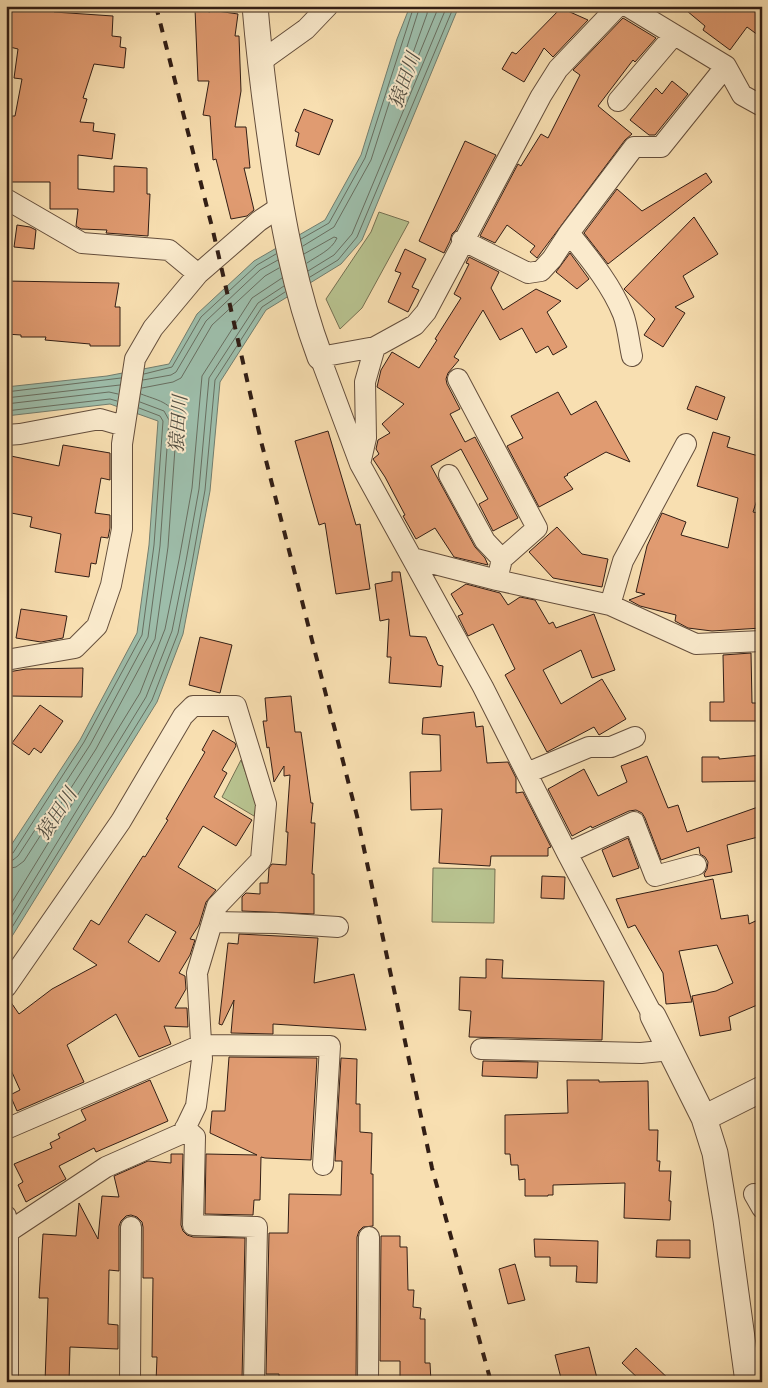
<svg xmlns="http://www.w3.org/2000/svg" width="768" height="1388" viewBox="0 0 768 1388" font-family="'Old Standard TT','Noto Serif JP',serif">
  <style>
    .green { fill: #b8c390; stroke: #757052 }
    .water { fill: #9dbdaa; stroke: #727d6e }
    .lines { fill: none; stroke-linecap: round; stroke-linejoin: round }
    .shore { stroke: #686e60; stroke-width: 1 }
    .building { fill: #e09b71; stroke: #321e15; fill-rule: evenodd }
    .minor-casing { stroke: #644e3c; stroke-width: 22 }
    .tertiary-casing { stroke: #644e3c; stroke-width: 27 }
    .minor { stroke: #faeacc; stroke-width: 20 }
    .tertiary { stroke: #faeacc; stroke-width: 25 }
    .rail { stroke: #321e15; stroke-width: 4; stroke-dasharray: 9 9; stroke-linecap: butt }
    .labels { text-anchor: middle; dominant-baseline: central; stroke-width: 4; stroke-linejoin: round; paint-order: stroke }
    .water-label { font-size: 19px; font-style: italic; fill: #524e42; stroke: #faeacc }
  </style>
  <rect width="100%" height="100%" fill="#f8dfb1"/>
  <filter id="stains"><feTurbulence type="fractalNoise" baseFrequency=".004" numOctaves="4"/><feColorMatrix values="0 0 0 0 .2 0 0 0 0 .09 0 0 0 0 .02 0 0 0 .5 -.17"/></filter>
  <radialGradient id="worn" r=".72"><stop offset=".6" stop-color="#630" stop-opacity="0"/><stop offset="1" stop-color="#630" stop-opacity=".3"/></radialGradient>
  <path class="green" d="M 379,212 L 409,222 L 362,308 L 340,329 L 326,299 L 371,232 Z
    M 241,760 L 257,804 L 254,816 L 222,797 Z
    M 433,868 L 495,869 L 494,923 L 432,922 Z"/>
  <path class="water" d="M 410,6 L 459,6 L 362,240 L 341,264 L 266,310 L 220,382 L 210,491 L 183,634 L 157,702 L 6,946 L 6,853 L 80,740 L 137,633 L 149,545 L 158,421 L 110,404 L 6,416 L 6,387 L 107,376 L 169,364 L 197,314 L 254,261 L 325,220 L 361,155 L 397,39 Z"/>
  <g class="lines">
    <path class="shore" d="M 428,6 L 427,14 L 408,67 L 410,70 L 413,69 L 439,6
      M 301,239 L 329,223 L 365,158 L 414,6
      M 303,246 L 334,227 L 371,160 L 420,6
      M 304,254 L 334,237 L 337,238 C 332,250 317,256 307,263
      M 308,271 L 334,255 L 352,234 L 447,6
      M 310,277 L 338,260 L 357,237 L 454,6
      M 144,374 L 172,367 L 201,317 L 257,265 L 276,254
      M 143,380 L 171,375 L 176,372 L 206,321 L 260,270 L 278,260
      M 142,388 L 173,382 L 181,378 L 212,325 L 265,276 L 279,268
      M 6,392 L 121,378
      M 6,398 L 120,385
      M 6,404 L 109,392 L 118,394
      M 6,411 L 110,399 L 117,401
      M 6,855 L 13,853 L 84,742 L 142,635 L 154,545 L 163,421 L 160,416 L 139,408
      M 6,862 L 13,860 L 18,856 L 90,745 L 148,637 L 160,546 L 169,420 L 164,411 L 140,402
      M 6,869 L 16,867 L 24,861 L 96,749 L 155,639 L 168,547 L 177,420 C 173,402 156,400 141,394
      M 6,912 L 140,693 L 165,629 L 179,560 L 192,488 L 202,376 L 252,298 L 282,278
      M 6,926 L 146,697 L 172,631 L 186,561 L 199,489 L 209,378 L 258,303 L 284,286
      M 6,937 L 152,700 L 178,633 L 192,563 L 205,490 L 215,380 L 262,307 L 285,292"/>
  </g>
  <path class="building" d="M 6,6 L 56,6 L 54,12 L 113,16 L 112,36 L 121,37 L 120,47 L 126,48 L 124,68 L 94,64 L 83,98 L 87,99 L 80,122 L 94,123 L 93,131 L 115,134 L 112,159 L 78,155 L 78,189 L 114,192 L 114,166 L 147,168 L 147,194 L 150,194 L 148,236 L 106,233 L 107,230 L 81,229 L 76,226 L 78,209 L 50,209 L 50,182 L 6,182 L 6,163 L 12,116 L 15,116 L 22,79 L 14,78 L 18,49 L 6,46 Z
    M 681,6 L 751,6 L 762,14 L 762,38 L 747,27 L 730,50 L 703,30 L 705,26 Z
    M 561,8 L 588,20 L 553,57 L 544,48 L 524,82 L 502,69 L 512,52 L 516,54 Z
    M 195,9 L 210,12 L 210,10 L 238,14 L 235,36 L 239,36 L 241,91 L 235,127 L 246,127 L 250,168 L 244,168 L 254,210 L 247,216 L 231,219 L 216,159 L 213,160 L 210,116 L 203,115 L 209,81 L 198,81 Z
    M 623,18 L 656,38 L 635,62 L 633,60 L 598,106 L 632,134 L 625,140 L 537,258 L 530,252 L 535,246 L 507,225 L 495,243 L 480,236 L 518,164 L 521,166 L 541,134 L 548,138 L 580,75 L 573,70 Z
    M 672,81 L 688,94 L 655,135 L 649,135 L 630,120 L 656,88 L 662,94 Z
    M 304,109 L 333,120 L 319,155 L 296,146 L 299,133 L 295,131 Z
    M 465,141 L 496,155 L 456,230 L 452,234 L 450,241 L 444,253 L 419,241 Z
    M 706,173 L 712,182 L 608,264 L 584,233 L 617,189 L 642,211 Z
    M 694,217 L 718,254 L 683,276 L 694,297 L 675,307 L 685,313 L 663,347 L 644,335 L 655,319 L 624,289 Z
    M 17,225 L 30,227 L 36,230 L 34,249 L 14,247 Z
    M 405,249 L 426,259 L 412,287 L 419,290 L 408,312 L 388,302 L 401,273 L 395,271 Z
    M 570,253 L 589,279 L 577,289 L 556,272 Z
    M 469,257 L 499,272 L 491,288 L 503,310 L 536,289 L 561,301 L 547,312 L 567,347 L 553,355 L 548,346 L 536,353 L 522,328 L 500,340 L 483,310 L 454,357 L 459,360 L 448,373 L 446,379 L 447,384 L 460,409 L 450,414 L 465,442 L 475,437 L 518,518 L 493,531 L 479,504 L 488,499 L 461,449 L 431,466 L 475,547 L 485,558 L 488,565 L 454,557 L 435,528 L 416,539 L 403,516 L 405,515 L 385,477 L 373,459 L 379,454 L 376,449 L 378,440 L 390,433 L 382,424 L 404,404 L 377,387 L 381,370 L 392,352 L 419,368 L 437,340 L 435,339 L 461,298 L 454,294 L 469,264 L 466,263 Z
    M 6,281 L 119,283 L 115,307 L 120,307 L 120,346 L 90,346 L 90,344 L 45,340 L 46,337 L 21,337 L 21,335 L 6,334 Z
    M 696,386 L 725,397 L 717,420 L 687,409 Z
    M 558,392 L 571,415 L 596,401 L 630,462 L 606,452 L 567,474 L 568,475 L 564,477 L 573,489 L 539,507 L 507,446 L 523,438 L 511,416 Z
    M 328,431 L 356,525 L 360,524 L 370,589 L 336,594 L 325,523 L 319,525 L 295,441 Z
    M 713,432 L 730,437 L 727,447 L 762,457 L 762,485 L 753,512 L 762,514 L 762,628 L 712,631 L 688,628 L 675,621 L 676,615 L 640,606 L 629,600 L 645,594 L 636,592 L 647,546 L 662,513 L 686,522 L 681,535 L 728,548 L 738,498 L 697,486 Z
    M 63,445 L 110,453 L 110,480 L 101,478 L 95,513 L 110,515 L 110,528 L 108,538 L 101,537 L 96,564 L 91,563 L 89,577 L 55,572 L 61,534 L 30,527 L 32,517 L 6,512 L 6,455 L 59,466 Z
    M 557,527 L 582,554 L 608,559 L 602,587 L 553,578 L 529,552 Z
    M 392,572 L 400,572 L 410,636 L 426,637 L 438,665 L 443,666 L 441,687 L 389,683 L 391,657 L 387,657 L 389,619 L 380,621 L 375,584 L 392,581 Z
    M 466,584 L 500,593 L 508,605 L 520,597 L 535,600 L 549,624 L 553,622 L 556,628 L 594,614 L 615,670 L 592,678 L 581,650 L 543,670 L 561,704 L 602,679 L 626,719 L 599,735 L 594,727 L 547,752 L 505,675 L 515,669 L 493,624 L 468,636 L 458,616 L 463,614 L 451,594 Z
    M 21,609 L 67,616 L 63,638 L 41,642 L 16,638 Z
    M 200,637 L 232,645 L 220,693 L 189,685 Z
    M 751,653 L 752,703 L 762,703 L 762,721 L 710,721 L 710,702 L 724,702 L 723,655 Z
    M 83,668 L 82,697 L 8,696 L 8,672 L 26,669 Z
    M 291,696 L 295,732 L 301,732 L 311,803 L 313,803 L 311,823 L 315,823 L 312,874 L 314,874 L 314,914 L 242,911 L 242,897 L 246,893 L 260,894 L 260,883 L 268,883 L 269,868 L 272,864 L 286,865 L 288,832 L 286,832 L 290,775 L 284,776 L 284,766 L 274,782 L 269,747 L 267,748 L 263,721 L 267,721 L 265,698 Z
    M 40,705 L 63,721 L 41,753 L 34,748 L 29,755 L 12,743 Z
    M 474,712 L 476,727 L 483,726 L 487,763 L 508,762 L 516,778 L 516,793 L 523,792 L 551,847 L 548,848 L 548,856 L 491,856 L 490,866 L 439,863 L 442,809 L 411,810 L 410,772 L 441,771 L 440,735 L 422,734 L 423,718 Z
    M 213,730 L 235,743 L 236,746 L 222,770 L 227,773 L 214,797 L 252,820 L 236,846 L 203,826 L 178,867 L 216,890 L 206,902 L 199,925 L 190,939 L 195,940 L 190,955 L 179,973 L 185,976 L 186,989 L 175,1008 L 187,1008 L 188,1027 L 164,1026 L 171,1044 L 139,1057 L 116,1014 L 67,1045 L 84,1082 L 17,1111 L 10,1095 L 20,1090 L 6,1059 L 6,999 L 8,998 L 19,1014 L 52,989 L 97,965 L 73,949 L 91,920 L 99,925 L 143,856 L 145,857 L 168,820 L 166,819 L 205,752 L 202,750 ZM 146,914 L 176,932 L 159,962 L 128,942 Z
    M 762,755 L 762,781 L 702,782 L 702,757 L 719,757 L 719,759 Z
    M 647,756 L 668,808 L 678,805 L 687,832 L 758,807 L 762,820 L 762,836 L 727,845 L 732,872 L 705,877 L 704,874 L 707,869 L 708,862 L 705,857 L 700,854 L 699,847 L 661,860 L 645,818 L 642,813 L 636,810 L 629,811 L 592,828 L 591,826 L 572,836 L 548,789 L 584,769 L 598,796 L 627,782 L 621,766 Z
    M 628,838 L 639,868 L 613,877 L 602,850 Z
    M 542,876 L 565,877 L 564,899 L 541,898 Z
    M 713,879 L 721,919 L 748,915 L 749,924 L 762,918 L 762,1003 L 729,1017 L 731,1030 L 700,1036 L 692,996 L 716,991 L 733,983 L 717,945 L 679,951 L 692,1002 L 666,1004 L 663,973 L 635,925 L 628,928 L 616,899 Z
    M 239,934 L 318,938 L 314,983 L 354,974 L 366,1030 L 273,1024 L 273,1034 L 231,1033 L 234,1000 L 222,1025 L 219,1024 L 228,943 L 238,944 Z
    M 486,959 L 503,960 L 502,978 L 604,981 L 602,1040 L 469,1037 L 471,1011 L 459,1010 L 460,977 L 486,978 Z
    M 229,1057 L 317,1058 L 311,1160 L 265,1158 L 261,1157 L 260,1200 L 254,1200 L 253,1215 L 205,1214 L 206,1154 L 257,1155 L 210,1133 L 212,1111 L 225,1111 Z
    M 341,1058 L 357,1059 L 356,1104 L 360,1104 L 360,1132 L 372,1133 L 371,1174 L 373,1174 L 373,1226 L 363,1227 L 359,1231 L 357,1237 L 356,1382 L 279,1382 L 279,1374 L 266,1374 L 269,1233 L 288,1233 L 289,1194 L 341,1195 L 342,1161 L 335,1161 Z
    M 483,1061 L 538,1062 L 537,1078 L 482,1076 Z
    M 150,1080 L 168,1121 L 96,1152 L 94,1148 L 59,1166 L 66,1179 L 26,1202 L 18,1185 L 23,1182 L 14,1164 L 52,1148 L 50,1143 L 60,1138 L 58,1134 L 86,1120 L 81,1110 Z
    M 567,1080 L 599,1080 L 599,1082 L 648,1081 L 649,1130 L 658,1130 L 657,1161 L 660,1161 L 659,1171 L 671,1171 L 669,1201 L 671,1201 L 670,1220 L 624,1218 L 625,1183 L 553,1185 L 553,1195 L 548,1195 L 548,1196 L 525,1196 L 525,1179 L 519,1180 L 518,1165 L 511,1165 L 510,1154 L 505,1154 L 505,1115 L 568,1113 Z
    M 171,1154 L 183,1154 L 181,1225 L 183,1231 L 187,1235 L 193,1237 L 245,1238 L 242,1380 L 189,1377 L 189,1382 L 156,1382 L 157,1357 L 152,1357 L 153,1278 L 143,1278 L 143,1227 L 142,1222 L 137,1217 L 131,1215 L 126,1216 L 121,1221 L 119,1226 L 119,1271 L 109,1270 L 108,1324 L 118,1325 L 118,1349 L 70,1347 L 69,1382 L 45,1382 L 48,1298 L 39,1298 L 43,1234 L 76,1236 L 79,1203 L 98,1239 L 102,1196 L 119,1197 L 114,1176 L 148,1161 L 171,1163 Z
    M 381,1236 L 400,1236 L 400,1247 L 407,1247 L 408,1290 L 414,1290 L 413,1307 L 421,1308 L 420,1319 L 425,1319 L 425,1363 L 430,1363 L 431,1382 L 411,1382 L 411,1377 L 400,1377 L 400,1361 L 380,1361 Z
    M 534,1239 L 598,1241 L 597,1283 L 576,1282 L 577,1266 L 550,1266 L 550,1257 L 535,1257 Z
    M 657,1240 L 690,1240 L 690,1258 L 656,1257 Z
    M 515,1264 L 525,1300 L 508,1304 L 499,1269 Z
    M 589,1347 L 598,1382 L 562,1382 L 555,1355 Z
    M 636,1348 L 672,1382 L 642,1382 L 622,1363 Z"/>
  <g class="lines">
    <defs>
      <path id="minor" d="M 627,6 L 726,66 L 742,95 L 762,106
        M 260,62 L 306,29 L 328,6
        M 618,101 L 674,35
        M 6,199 L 82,243 L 169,250 L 198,274
        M 462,240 L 528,273 L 541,271 L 552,259 L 569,233
        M 375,347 L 320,357 L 360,464 L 483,687 L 567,853 L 653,1016
        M 632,356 C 629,343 628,327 623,314 C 611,284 589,258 569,233 L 634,147 L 661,147 L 726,66
        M 458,379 L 537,528 L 502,559 L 497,580
        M 6,435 L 20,434 L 100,419 L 124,426
        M 360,464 L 366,438 L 365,382 L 375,347 L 415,325 L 426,312 L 541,96 L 558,69 L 618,6
        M 449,475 L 485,541 L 502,559
        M 412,558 L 497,580 L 610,605 L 696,644 L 762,641
        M 610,605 L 623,561 L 686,444
        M 6,660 L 75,648 L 97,626 L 111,585 L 122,529 L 122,444 L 135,359 L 153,328 L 198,274 L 259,221 L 280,207
        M 527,773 L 589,747 L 611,747 L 635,737
        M 567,853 L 634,822 L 655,876 L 696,865
        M 213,922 L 276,923 L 338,927
        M 6,987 L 121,821 L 183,716 L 193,706 L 236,706 L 266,804 L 261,860 L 217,906 L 197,973 L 202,1059 L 196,1106 L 183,1133 L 106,1167 L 8,1232
        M 481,1049 L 641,1053 L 671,1050
        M 185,1128 L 195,1137 L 193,1225 L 257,1227 L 254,1382
        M 6,1129 L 201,1045 L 330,1046 L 323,1165
        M 754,1194 L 762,1208
        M 6,1216 L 8,1232 L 8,1382
        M 130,1382 L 131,1227
        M 368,1382 L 369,1237"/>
      <path id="tertiary" d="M 255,6 C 259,54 265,102 272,150 C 282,220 295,290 320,357
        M 653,1016 L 704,1118 L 715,1153 L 726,1220 L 748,1382
        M 704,1118 L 762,1089"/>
    </defs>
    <use href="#minor" class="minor-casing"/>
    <use href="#tertiary" class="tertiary-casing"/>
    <use href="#minor" class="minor"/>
    <use href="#tertiary" class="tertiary"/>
    <path class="rail" d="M 156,6 L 213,231 L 261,441 L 357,816 L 432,1168 L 491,1382"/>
  </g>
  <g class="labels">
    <g class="water-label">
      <text transform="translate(406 81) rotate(-70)">猿田川</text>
      <text transform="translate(180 424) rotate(-86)">猿田川</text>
      <text transform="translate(58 815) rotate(-57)">猿田川</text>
    </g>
  </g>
  <rect width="768" height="1388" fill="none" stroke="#f8dfb1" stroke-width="25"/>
  <rect x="8" y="8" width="753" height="1373" fill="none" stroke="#321e15" stroke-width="2.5"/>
  <rect x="12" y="12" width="743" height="1363" fill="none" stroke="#321e15"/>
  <rect width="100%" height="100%" filter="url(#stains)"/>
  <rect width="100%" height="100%" fill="url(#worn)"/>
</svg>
